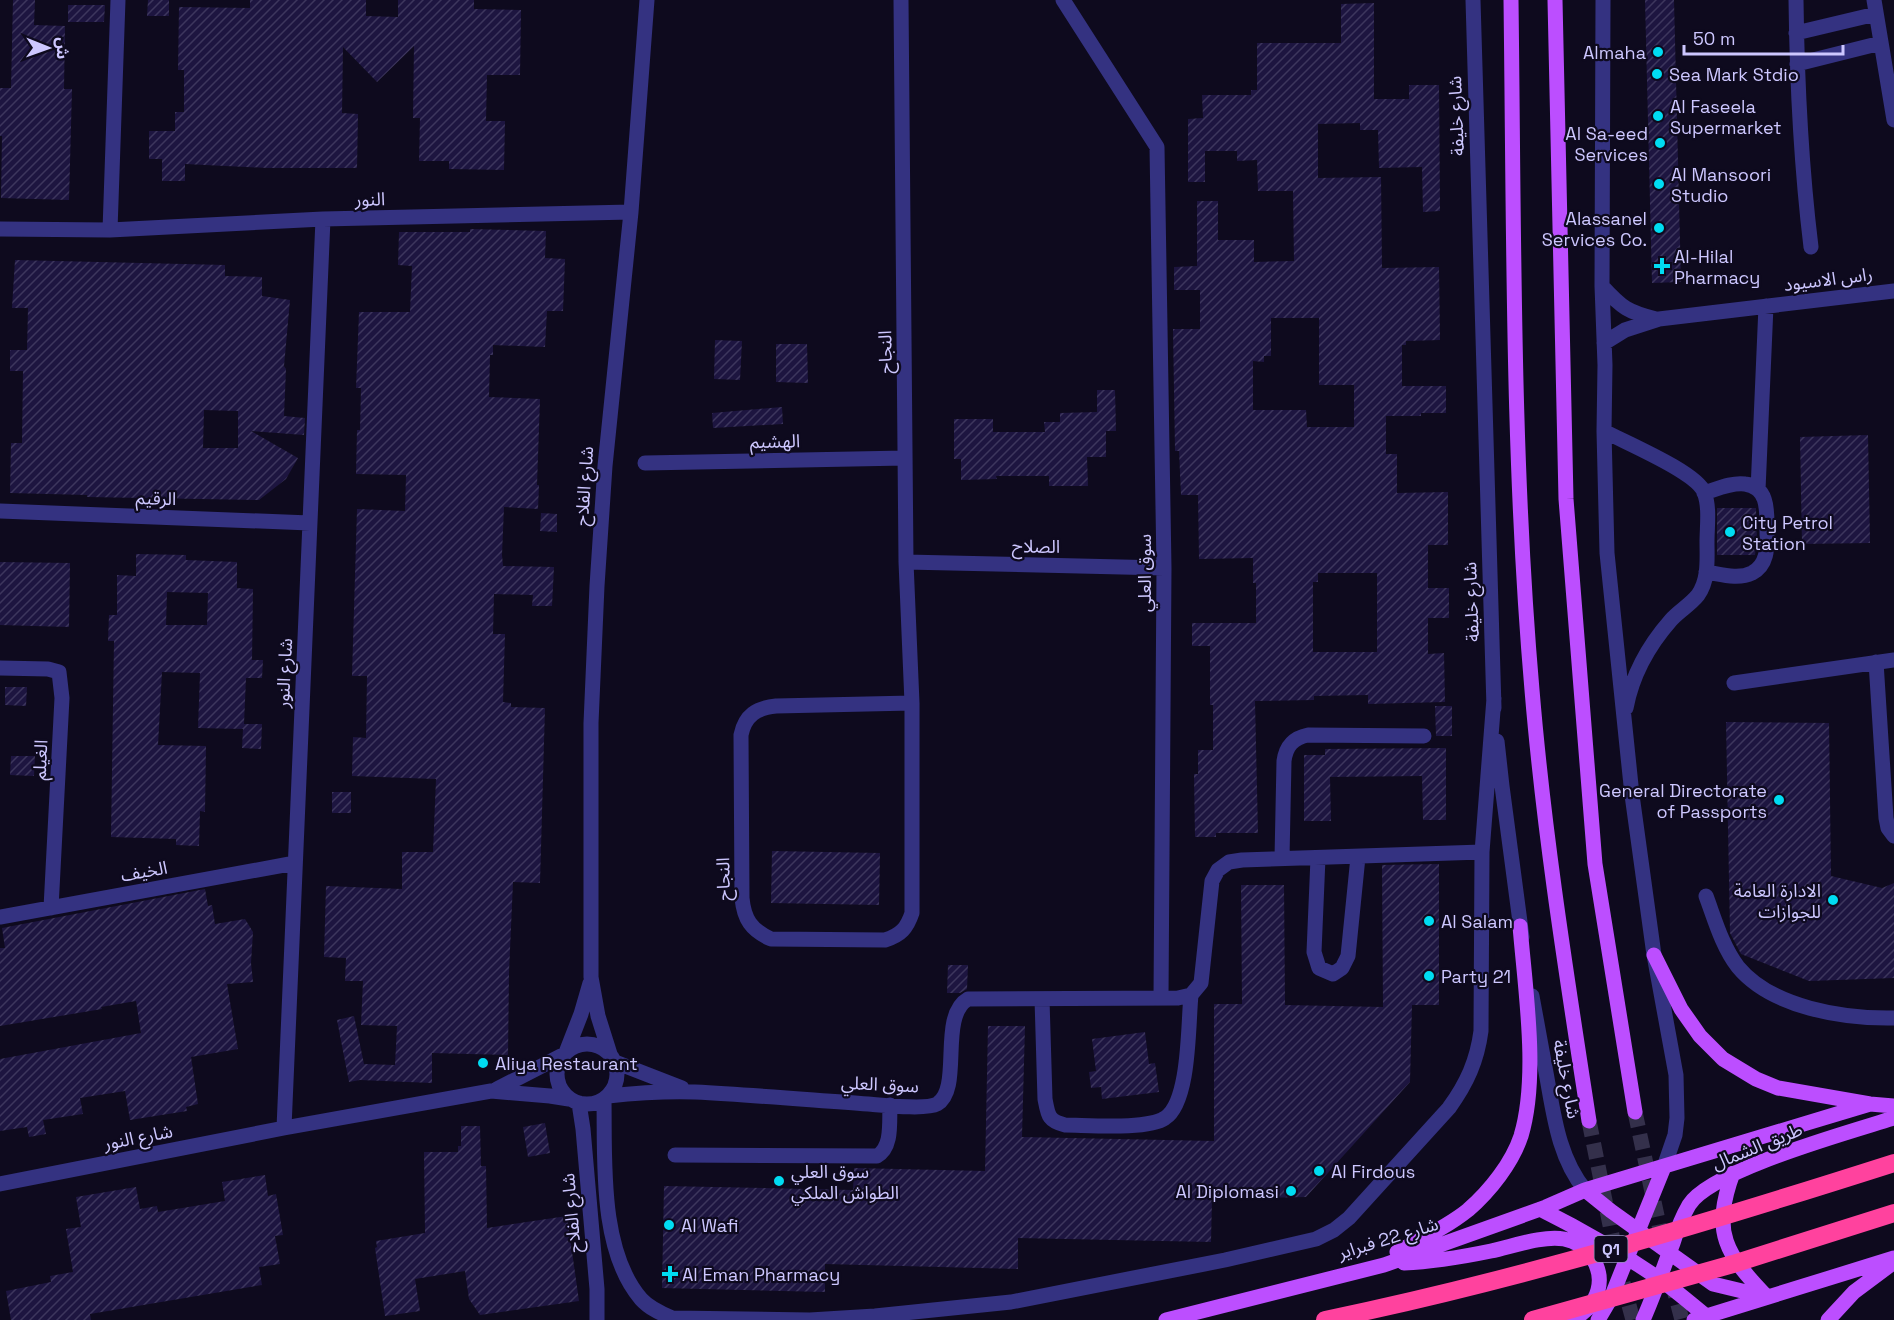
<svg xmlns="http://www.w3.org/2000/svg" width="1894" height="1320" viewBox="0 0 1894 1320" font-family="'Space Grotesk','Noto Sans Arabic',sans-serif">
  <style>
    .building { fill: url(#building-hatch); fill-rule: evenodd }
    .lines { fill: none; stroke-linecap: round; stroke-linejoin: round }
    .major-tunnel { stroke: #34304b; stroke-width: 15; stroke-dasharray: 15 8; stroke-linecap: butt }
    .minor { stroke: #343281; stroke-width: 15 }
    .major { stroke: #bc4eff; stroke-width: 15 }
    .highway-bridge { stroke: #ff429e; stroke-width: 18 }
    .poi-dot { fill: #00dcf2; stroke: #0e0a1e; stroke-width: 2 }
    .labels { text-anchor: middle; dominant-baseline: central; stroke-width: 4.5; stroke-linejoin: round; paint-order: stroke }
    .shield { fill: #0e0a1e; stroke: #948ebc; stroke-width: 1.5 }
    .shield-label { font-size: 16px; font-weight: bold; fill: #cdc7ff }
    .poi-label { font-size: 18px; fill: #cdc7ff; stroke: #0e0a1e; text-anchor: start }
    .street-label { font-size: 18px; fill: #cdc7ff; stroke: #0e0a1e }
  </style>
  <defs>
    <pattern id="building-hatch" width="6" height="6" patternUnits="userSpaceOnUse" patternTransform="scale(1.5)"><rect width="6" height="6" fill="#1d1540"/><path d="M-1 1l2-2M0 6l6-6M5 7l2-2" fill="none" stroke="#3d365d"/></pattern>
  </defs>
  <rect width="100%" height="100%" fill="#0e0a1e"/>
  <path class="building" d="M 13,0 L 35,0 L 34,25 L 65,26 L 64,89 L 72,89 L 69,200 L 1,198 L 2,136 L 0,136 L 0,88 L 11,88 Z
    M 148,0 L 169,0 L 169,16 L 147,16 Z
    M 250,0 L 366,0 L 366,16 L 398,17 L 398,0 L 474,0 L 474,9 L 521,10 L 520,75 L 487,75 L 486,121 L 505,121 L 504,170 L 449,169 L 449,161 L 419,161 L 420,118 L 413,118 L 414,46 L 377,82 L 343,47 L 342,113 L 358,114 L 357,168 L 267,168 L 185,164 L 185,181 L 162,181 L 162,159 L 149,159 L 149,131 L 175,131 L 175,112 L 184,112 L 184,70 L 178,70 L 179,7 L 250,8 Z
    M 1645,0 L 1674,0 L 1681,282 L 1652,283 Z
    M 1374,3 L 1374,99 L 1409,99 L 1409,85 L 1439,85 L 1440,211 L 1423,212 L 1422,167 L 1379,168 L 1378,130 L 1360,130 L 1360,123 L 1318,124 L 1318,178 L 1381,177 L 1382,268 L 1439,267 L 1440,340 L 1406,341 L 1406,345 L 1402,345 L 1402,386 L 1446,386 L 1446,413 L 1421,413 L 1421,416 L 1386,416 L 1386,454 L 1397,454 L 1397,493 L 1448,492 L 1448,545 L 1428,545 L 1428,588 L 1449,588 L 1449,618 L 1428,618 L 1428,654 L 1444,653 L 1445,702 L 1368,704 L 1368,695 L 1314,696 L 1314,700 L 1255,701 L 1258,833 L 1216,833 L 1216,837 L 1195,837 L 1194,774 L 1198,774 L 1198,750 L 1213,750 L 1213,705 L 1210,705 L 1210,646 L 1192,646 L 1192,623 L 1256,623 L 1256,583 L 1253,583 L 1253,558 L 1199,559 L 1198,495 L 1181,495 L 1179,451 L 1175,451 L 1173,329 L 1200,329 L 1200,290 L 1174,290 L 1174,267 L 1197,266 L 1197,201 L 1218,201 L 1218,240 L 1254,240 L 1254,262 L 1294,261 L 1293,191 L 1258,191 L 1257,160 L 1237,161 L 1237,151 L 1205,151 L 1205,182 L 1188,182 L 1188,119 L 1203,118 L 1202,95 L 1251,95 L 1251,90 L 1257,90 L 1257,43 L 1341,43 L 1341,4 ZM 1271,318 L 1319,318 L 1319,385 L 1354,385 L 1354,427 L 1307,427 L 1306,410 L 1253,410 L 1253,361 L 1264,362 L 1264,356 L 1271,356 ZM 1318,573 L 1377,573 L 1377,652 L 1313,652 L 1313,582 L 1318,582 Z
    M 68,5 L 105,5 L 104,22 L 68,22 Z
    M 470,229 L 546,231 L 545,258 L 565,259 L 563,311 L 547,311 L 545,347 L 493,345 L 493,355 L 490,355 L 489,397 L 540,399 L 537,485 L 539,485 L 538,509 L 504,507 L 502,555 L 503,566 L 554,567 L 552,606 L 532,606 L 533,595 L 494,594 L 493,634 L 505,634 L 503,702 L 511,703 L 511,707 L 545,708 L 540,883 L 513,882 L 509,972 L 508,1055 L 432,1053 L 432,1083 L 360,1080 L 349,1082 L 337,1020 L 354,1016 L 364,1064 L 395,1065 L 397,1026 L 361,1025 L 363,981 L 345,981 L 346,958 L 324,957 L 326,886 L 402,889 L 402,852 L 433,852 L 436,779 L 352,776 L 353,737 L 366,738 L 367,676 L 352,676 L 357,509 L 405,511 L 406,475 L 356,474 L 357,430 L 360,430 L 361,388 L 356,388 L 359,312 L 410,312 L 412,266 L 398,265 L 399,232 L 470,232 Z
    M 15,260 L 225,265 L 225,276 L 262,277 L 262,296 L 290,300 L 284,366 L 286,369 L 284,416 L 305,418 L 304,435 L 251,431 L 298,458 L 286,479 L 259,500 L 87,497 L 87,495 L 10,493 L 11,443 L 22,443 L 23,371 L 10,371 L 10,350 L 27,350 L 28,308 L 12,308 ZM 204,410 L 238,411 L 238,448 L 203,448 Z
    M 715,340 L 742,341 L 740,380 L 714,379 Z
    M 776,344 L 807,344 L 808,383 L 776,382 Z
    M 1097,390 L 1115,390 L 1116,431 L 1106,431 L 1106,457 L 1087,457 L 1088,486 L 1049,486 L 1049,476 L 996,476 L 997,479 L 961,480 L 961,459 L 954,459 L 954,419 L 993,419 L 993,432 L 1045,432 L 1044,422 L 1060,422 L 1060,413 L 1097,412 Z
    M 782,407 L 783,424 L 713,428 L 712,413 Z
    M 1868,435 L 1870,543 L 1802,544 L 1800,437 Z
    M 1717,508 L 1756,508 L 1757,541 L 1755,555 L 1717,555 Z
    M 541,513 L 557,514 L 557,532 L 540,531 Z
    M 136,554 L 186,555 L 186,560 L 237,562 L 237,588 L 253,589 L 252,660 L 263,660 L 262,678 L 246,678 L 244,724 L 262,724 L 261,749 L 242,748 L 243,729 L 198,728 L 200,673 L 162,672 L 158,745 L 206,746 L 205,812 L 200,811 L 199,846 L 176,845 L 176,839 L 111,837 L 114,641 L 108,641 L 109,615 L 117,615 L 117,575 L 136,576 ZM 167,592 L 208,593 L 207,625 L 166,625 Z
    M 0,562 L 70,563 L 69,627 L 0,625 Z
    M 5,687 L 27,687 L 26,706 L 5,705 Z
    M 1435,706 L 1452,706 L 1452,736 L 1436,736 Z
    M 1726,722 L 1829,723 L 1831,876 L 1882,888 L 1894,883 L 1894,978 L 1809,981 L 1741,954 L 1730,933 Z
    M 1446,748 L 1446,820 L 1423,820 L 1422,776 L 1330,777 L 1331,821 L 1304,821 L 1304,755 L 1325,755 L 1325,749 Z
    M 11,756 L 35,756 L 34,776 L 10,775 Z
    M 332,792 L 351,792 L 351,813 L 332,813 Z
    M 772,851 L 880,853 L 879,905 L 771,903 Z
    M 1439,864 L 1439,1005 L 1412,1005 L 1410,1082 L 1306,1197 L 1212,1199 L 1211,1242 L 1018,1238 L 1018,1269 L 825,1264 L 825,1292 L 662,1288 L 664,1186 L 853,1190 L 854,1168 L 985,1171 L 988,1026 L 1025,1026 L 1022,1137 L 1214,1141 L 1214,1004 L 1242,1004 L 1241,885 L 1284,885 L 1285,1005 L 1383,1007 L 1382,865 Z
    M 205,889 L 208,906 L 212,905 L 215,924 L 245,919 L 253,932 L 251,963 L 253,982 L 227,984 L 238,1049 L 191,1057 L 198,1104 L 186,1107 L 187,1111 L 130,1120 L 125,1091 L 80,1098 L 83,1114 L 43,1120 L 46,1134 L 29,1137 L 27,1127 L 0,1131 L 0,1059 L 141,1033 L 136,1001 L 101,1007 L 102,1009 L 0,1026 L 0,948 L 5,948 L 2,928 Z
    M 948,965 L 968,965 L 967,989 L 960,993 L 947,993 Z
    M 1145,1032 L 1149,1064 L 1155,1063 L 1159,1092 L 1102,1099 L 1101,1087 L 1091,1088 L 1089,1072 L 1096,1071 L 1092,1039 Z
    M 545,1123 L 550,1153 L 528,1157 L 523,1127 Z
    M 461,1126 L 480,1126 L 481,1166 L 486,1166 L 487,1228 L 567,1216 L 579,1301 L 480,1315 L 469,1299 L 465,1271 L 415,1279 L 420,1311 L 385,1316 L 375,1248 L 377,1247 L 376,1241 L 425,1233 L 424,1152 L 458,1152 L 458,1146 L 461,1146 Z
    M 265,1175 L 268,1196 L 276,1194 L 283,1235 L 275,1236 L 280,1264 L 259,1267 L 262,1285 L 90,1314 L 91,1320 L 11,1320 L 6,1291 L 51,1282 L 50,1276 L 73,1272 L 66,1229 L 81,1227 L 76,1197 L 136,1187 L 140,1209 L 157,1206 L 158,1212 L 225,1201 L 222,1182 Z"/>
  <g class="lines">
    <path class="major-tunnel" d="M 1635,1112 L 1663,1244
      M 1589,1121 L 1617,1260
      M 1672,1282 L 1682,1320
      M 1623,1283 L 1633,1320"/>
    <path class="minor" d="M 901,0 L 906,562 L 912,703 L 912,913 C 907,928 901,935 885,940 L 771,939 C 751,930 744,919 742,898 L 741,735 C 745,715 757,708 776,706 L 912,703
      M 1063,0 L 1157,147 L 1164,568 L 1161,998
      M 1473,0 L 1494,708
      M 1603,0 L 1602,286 L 1605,365 L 1604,431 L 1607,553 L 1632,795 L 1654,955 L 1676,1075 L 1677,1118 L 1675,1135 L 1664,1167
      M 1796,0 C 1797,83 1801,165 1811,247
      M 1874,0 L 1894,120
      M 1796,33 L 1876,14
      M 1797,64 L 1881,43
      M 0,229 L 110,230 L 323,219 L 631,212
      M 110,230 L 118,0
      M 1602,286 C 1622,308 1628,312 1656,319
      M 1604,343 L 1625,330 L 1659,319 L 1894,291
      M 1604,431 C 1626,443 1696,472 1704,492 C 1710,507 1707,526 1707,542 C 1707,560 1709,579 1698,595 C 1690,605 1679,611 1671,620 C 1649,645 1632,676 1626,708
      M 645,463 L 905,458
      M 1758,490 L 1766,306
      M 1704,493 C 1717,489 1732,482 1745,484 C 1768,487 1767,510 1767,528 C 1767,545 1769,564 1752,573 C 1738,580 1720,574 1706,572
      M 0,511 L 310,523
      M 906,562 L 1164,568
      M 1876,662 L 1886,818 L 1888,828 L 1894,836
      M 0,668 L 48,669 L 59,672 L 62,698 L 51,908
      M 1734,683 L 1894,660
      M 1497,741 L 1502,786 L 1522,937
      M 1282,858 L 1284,761 C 1286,746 1293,738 1308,735 L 1424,736
      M 1318,858 L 1314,952 L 1319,968 L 1333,974 L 1342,968 L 1348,956 L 1358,857
      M 1706,896 C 1715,920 1722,946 1738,967 C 1772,1008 1844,1019 1894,1018
      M 0,917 L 295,863
      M 1532,996 C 1537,1023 1542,1051 1547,1078 C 1554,1117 1559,1158 1585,1190
      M 1042,999 L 1045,1099 C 1048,1115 1048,1121 1065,1125 C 1087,1125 1148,1130 1165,1118 C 1190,1102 1188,1024 1191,995
      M557 1074a30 30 0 1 1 60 0a30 30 0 1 1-60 0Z
      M 567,1050 L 581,1014 L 590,983
      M 610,1054 L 598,1016 L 591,977 L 591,723 L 597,586 L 605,466 L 631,212 L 647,0
      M 615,1062 L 682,1088
      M 497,1089 L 561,1056
      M 608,1096 C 636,1093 666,1091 695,1092 C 753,1095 811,1100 868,1104 C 882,1105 926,1110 937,1104 C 963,1089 938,1016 968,999 L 1178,998 L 1191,995 L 1201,983 L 1212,881 L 1218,870 L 1229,862 L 1242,860 L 1482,852
      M 604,1099 C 605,1160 599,1250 641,1299 C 649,1308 660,1313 672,1318 L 810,1320 L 875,1316 L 1011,1302 L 1225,1260 L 1316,1239 L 1334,1230 L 1349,1218 L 1449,1108 C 1467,1083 1477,1061 1481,1031 L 1482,852 L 1494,698
      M 579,1103 L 583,1129 L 597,1289 L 597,1320
      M 284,1128 L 323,219
      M 675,1155 L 877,1156 C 893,1147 889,1121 890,1105
      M 0,1184 L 284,1128 L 491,1091 L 550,1096 L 569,1099"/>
    <path class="major" d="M 1511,0 C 1514,230 1512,460 1532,690 C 1544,835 1567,978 1589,1121
      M 1555,0 L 1566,499 L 1595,864 L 1635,1112
      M 1654,955 L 1681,1009 L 1700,1036 L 1723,1059 L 1756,1079 L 1778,1088 L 1870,1104 L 1894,1106
      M 1733,1173 C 1711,1233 1726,1254 1767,1297
      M 1585,1190 L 1611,1211 L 1713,1284 L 1767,1297
      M 1540,1209 C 1580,1229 1620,1252 1658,1278 C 1674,1289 1690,1303 1706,1316
      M 1397,1252 C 1421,1239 1447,1227 1468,1210 C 1490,1191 1512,1163 1521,1136 C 1539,1076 1525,989 1520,926
      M 1404,1263 C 1433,1262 1462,1257 1491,1251 C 1511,1247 1543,1235 1564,1239 C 1587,1243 1604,1267 1598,1290 C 1594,1305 1584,1314 1571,1320
      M 1166,1320 L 1384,1265 L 1546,1207 L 1585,1190 L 1870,1104
      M 1598,1320 L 1611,1298 L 1627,1258 L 1664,1167
      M 1643,1320 C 1654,1295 1663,1269 1673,1243 C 1677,1230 1682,1217 1689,1205 C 1711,1170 1850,1132 1894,1118
      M 1694,1320 L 1894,1258
      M 1828,1320 L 1854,1292 L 1893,1263"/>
    <path class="highway-bridge" d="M 1325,1320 C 1518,1280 1706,1223 1894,1163
      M 1533,1320 L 1733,1264 L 1894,1213"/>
  </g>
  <g class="poi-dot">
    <circle cx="1658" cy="52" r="6"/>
    <circle cx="1657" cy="74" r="6"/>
    <circle cx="1658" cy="116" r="6"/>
    <circle cx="1660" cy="143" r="6"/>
    <circle cx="1659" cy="184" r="6"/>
    <circle cx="1659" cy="228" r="6"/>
    <path d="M1659 257h6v6h6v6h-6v6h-6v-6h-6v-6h6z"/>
    <circle cx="1730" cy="532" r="6"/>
    <circle cx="1779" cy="800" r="6"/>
    <circle cx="1833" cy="900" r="6"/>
    <circle cx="1429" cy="921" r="6"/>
    <circle cx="1429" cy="976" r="6"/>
    <circle cx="483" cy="1063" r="6"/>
    <circle cx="1319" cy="1171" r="6"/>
    <circle cx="779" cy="1181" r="6"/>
    <circle cx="1291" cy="1191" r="6"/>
    <circle cx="669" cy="1225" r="6"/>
    <path d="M667 1265h6v6h6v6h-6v6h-6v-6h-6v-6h6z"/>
  </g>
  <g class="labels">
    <rect class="shield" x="1594.5" y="1236" width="33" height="26" rx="4.5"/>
    <g class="shield-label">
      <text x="1611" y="1249">Q1</text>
    </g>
    <g class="poi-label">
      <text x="1646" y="52" text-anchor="end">Almaha</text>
      <text x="1669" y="74">Sea Mark Stdio</text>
      <text x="1670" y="106">Al Faseela<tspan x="1670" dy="21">Supermarket</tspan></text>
      <text x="1648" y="133" text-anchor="end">Al Sa-eed<tspan x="1648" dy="21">Services</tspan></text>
      <text x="1671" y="174">Al Mansoori<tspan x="1671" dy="21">Studio</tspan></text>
      <text x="1647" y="218" text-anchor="end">Alassanel<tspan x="1647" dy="21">Services Co.</tspan></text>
      <text x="1674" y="256">Al-Hilal<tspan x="1674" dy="21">Pharmacy</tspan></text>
      <text x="1742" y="522">City Petrol<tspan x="1742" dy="21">Station</tspan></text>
      <text x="1767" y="790" text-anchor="end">General Directorate<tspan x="1767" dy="21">of Passports</tspan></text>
      <text x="1821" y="890" text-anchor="end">الادارة العامة<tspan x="1821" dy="21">للجوازات</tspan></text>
      <text x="1441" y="921">Al Salam</text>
      <text x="1441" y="976">Party 21</text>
      <text x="495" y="1063">Aliya Restaurant</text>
      <text x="791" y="1171">سوق العلي<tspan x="791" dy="21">الطواش الملكي</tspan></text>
      <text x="1331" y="1171">Al Firdous</text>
      <text x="1279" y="1191" text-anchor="end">Al Diplomasi</text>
      <text x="681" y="1225">Al Wafi</text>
      <text x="682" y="1274">Al Eman Pharmacy</text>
    </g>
    <g class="street-label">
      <text transform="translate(1456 116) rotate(-92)">شارع خليفة</text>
      <text transform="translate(370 199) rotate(-1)">النور</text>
      <text transform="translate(1828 279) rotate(-7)">راس الاسيود</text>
      <text transform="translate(885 352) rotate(-91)">النجاح</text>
      <text transform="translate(775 441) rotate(-1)">الهشيم</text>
      <text transform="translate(584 486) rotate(-86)">شارع الفلاح</text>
      <text transform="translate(156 498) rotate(2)">الرقيم</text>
      <text transform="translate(1036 546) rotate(1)">الصلاح</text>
      <text transform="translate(1144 573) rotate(-90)">سوق العلي</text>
      <text transform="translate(1471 602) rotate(-92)">شارع خليفة</text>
      <text transform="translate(284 673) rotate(-87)">شارع النور</text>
      <text transform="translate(40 760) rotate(-87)">الغيلم</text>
      <text transform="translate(144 871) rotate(-10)">الخيف</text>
      <text transform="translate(723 879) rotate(-91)">النجاح</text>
      <text transform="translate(1567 1079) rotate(79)">شارع خليفة</text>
      <text transform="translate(880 1084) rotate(3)">سوق العلي</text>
      <text transform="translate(138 1137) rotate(-11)">شارع النور</text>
      <text transform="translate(1757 1146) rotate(-22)">طريق الشمال</text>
      <text transform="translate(571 1213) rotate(-95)">شارع الفلاح</text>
      <text transform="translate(1388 1238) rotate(-17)">شارع 22 فبراير</text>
    </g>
  </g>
  <g transform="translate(48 48) rotate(91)" stroke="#0e0a1e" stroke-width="4.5" paint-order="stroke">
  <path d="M0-4.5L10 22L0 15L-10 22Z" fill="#cdc7ff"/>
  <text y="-9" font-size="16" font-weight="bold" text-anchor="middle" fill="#cdc7ff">ش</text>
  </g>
  <path d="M1684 45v9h159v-9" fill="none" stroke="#cdc7ff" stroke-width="3"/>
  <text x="1693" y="45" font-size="18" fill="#cdc7ff" stroke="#0e0a1e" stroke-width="4.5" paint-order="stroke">50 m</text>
</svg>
